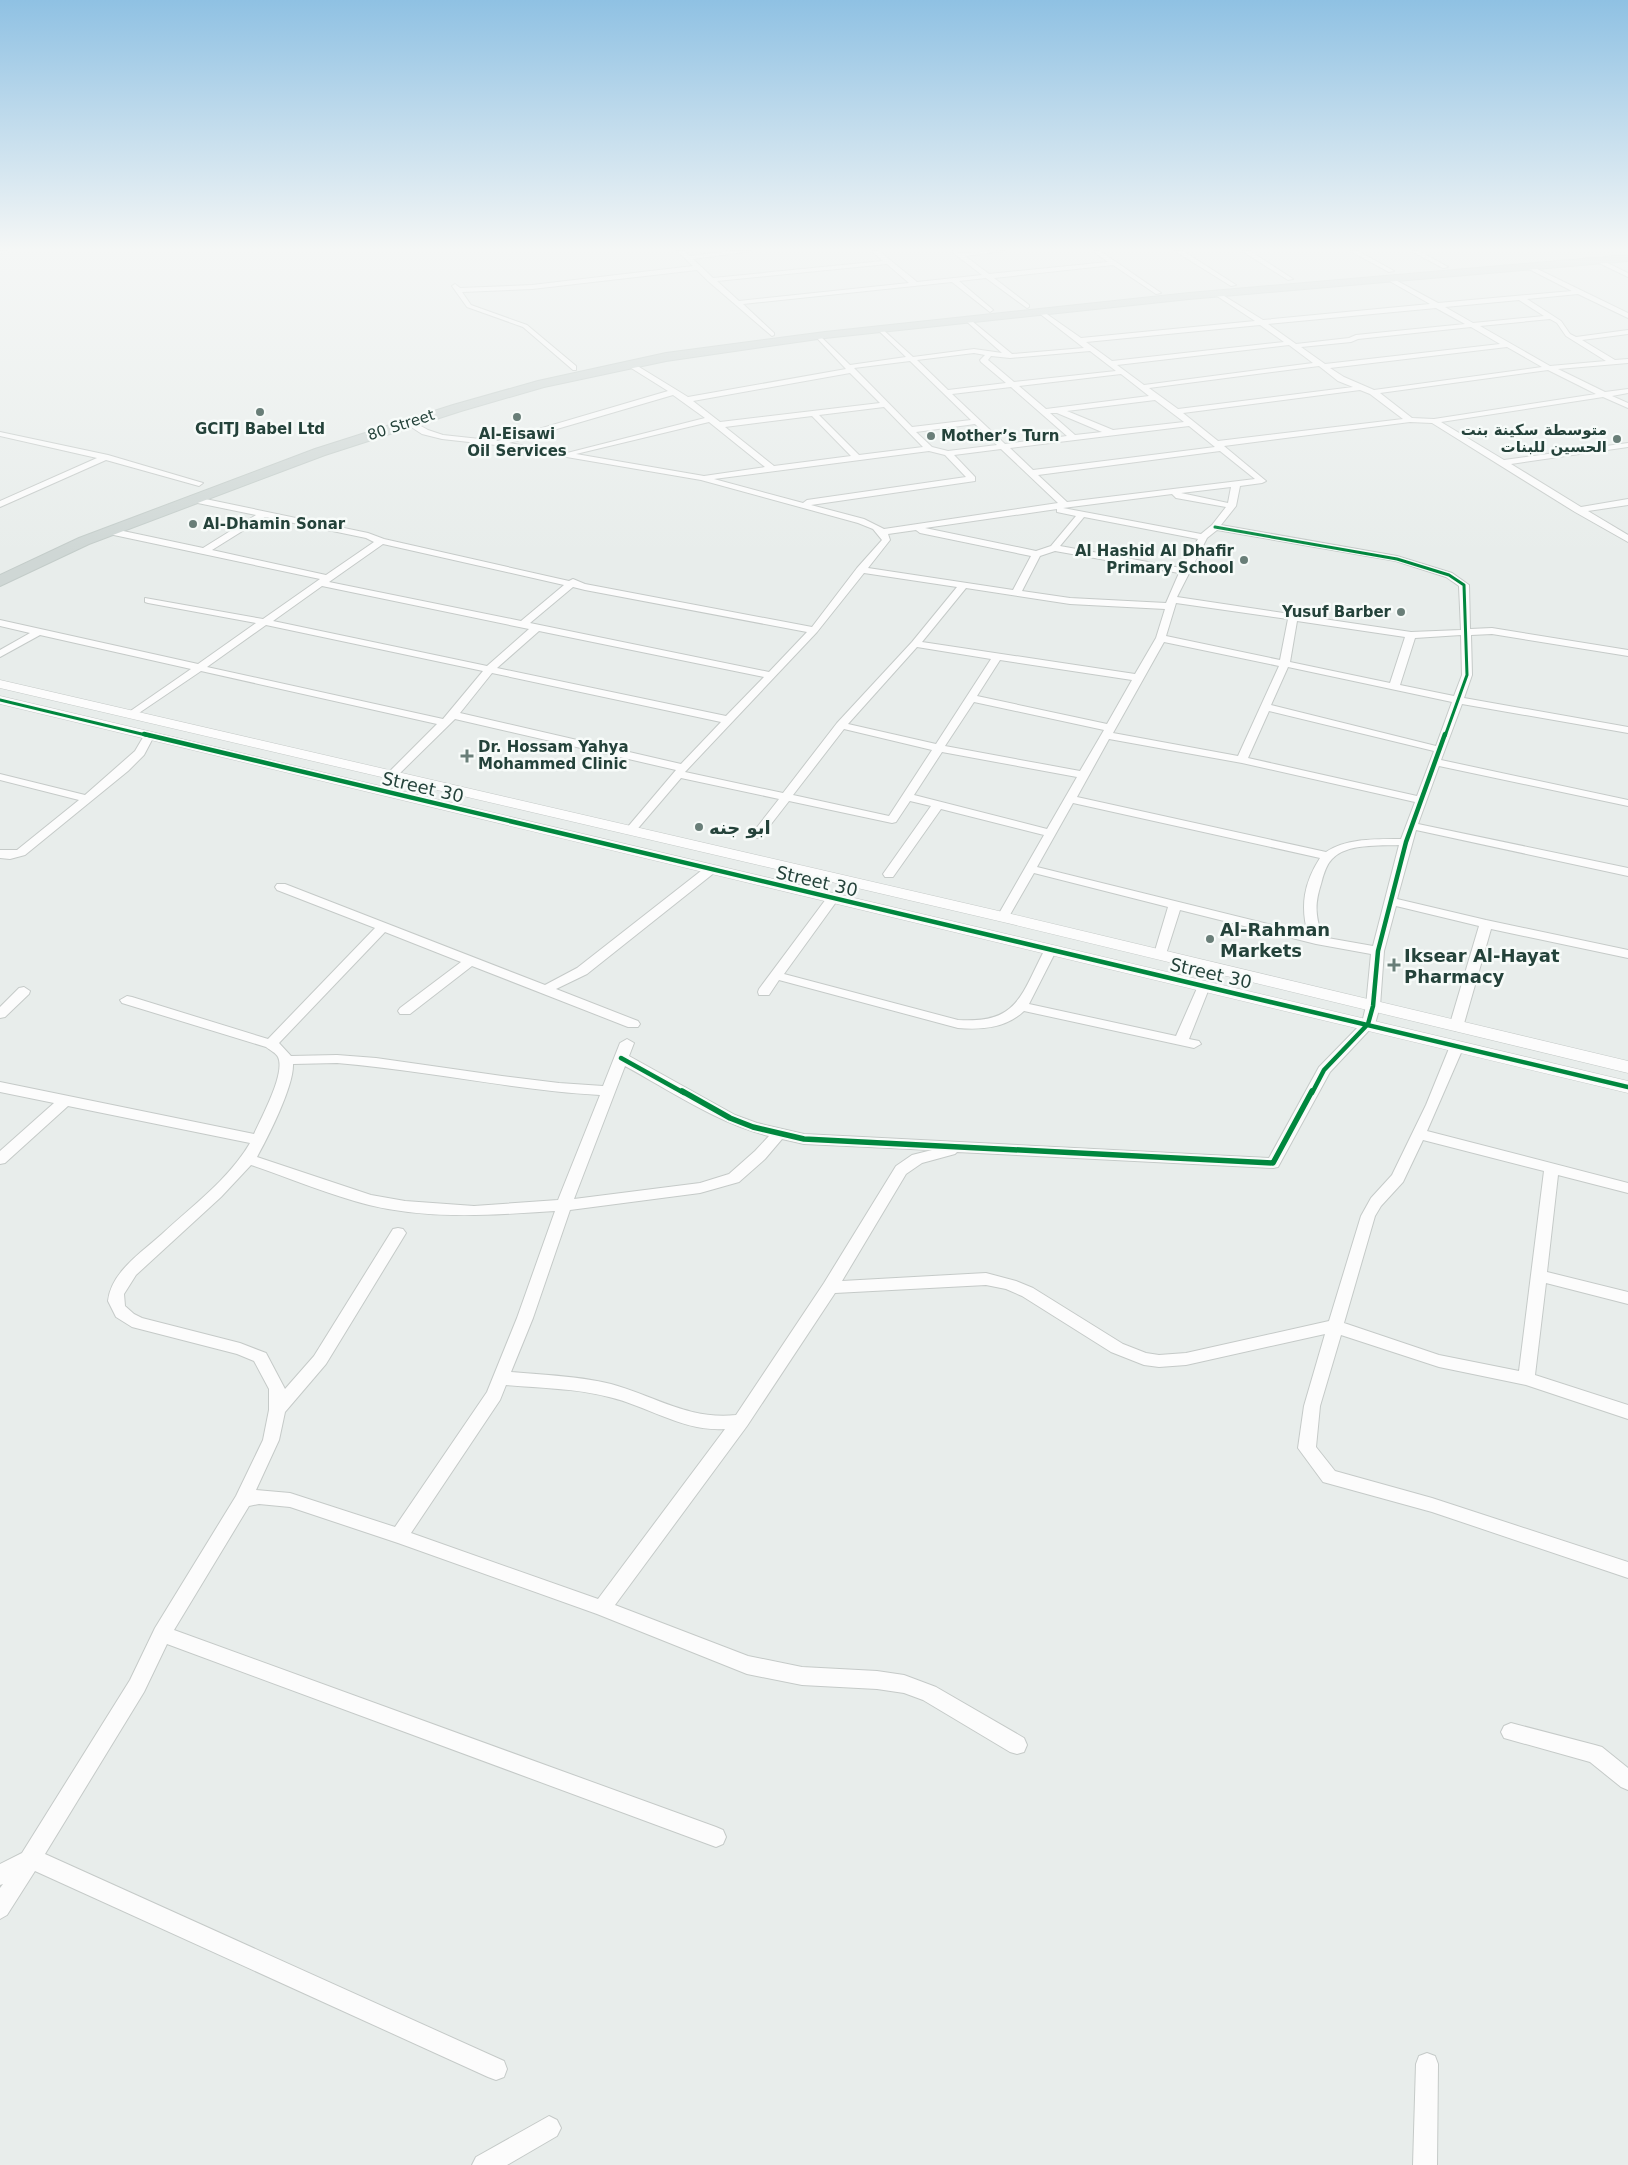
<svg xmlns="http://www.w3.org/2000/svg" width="1628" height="2165" viewBox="0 0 1628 2165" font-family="'DejaVu Sans',Cairo,sans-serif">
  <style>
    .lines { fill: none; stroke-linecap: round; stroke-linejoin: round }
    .minor-casing { stroke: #c5cac8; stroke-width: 2 }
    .tertiary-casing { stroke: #c5cac8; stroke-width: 1 }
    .primary-casing { stroke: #c3ccc9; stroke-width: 2 }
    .minor { fill: #fcfcfc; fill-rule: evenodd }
    .tertiary { fill: #fcfcfc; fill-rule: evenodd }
    .primary { fill: #cfd7d5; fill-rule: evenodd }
    .cycleway-far2-casing { stroke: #f7fbf9; stroke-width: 5 }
    .cycleway-far1-casing { stroke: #f7fbf9; stroke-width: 7 }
    .cycleway-casing { stroke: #f7fbf9; stroke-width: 9 }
    .cycleway-far2 { stroke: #00873e; stroke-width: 3 }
    .cycleway-far1 { stroke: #00873e; stroke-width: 4.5 }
    .cycleway { stroke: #00873e; stroke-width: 5.5 }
    .poi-dot { fill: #697e78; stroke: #f7fbf9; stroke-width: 2 }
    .labels { text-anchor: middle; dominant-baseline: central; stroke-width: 5; stroke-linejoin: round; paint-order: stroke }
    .far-street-label { font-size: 15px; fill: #24423a; stroke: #f7fbf9 }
    .far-poi-label { font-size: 15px; font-weight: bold; fill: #24423a; stroke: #f7fbf9; text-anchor: end }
    .street-label { font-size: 18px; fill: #24423a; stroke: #f7fbf9 }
    .poi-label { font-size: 18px; font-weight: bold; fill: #24423a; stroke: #f7fbf9; text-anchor: start }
  </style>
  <rect width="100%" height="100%" fill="#e8edeb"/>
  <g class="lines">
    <defs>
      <path id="minor" d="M 0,251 L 6,251 L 0,254 Z
        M 677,251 L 684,251 L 689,256 L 731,251 L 752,251 L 693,259 L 713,278 L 883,261 L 872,251 L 879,251 L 917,282 L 982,275 L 951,251 L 961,253 L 1004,251 L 965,256 L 989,274 L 1108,262 L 1093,251 L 1100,251 L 1161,293 L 1156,294 L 1113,265 L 994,278 L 1029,305 L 1029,307 L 1027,308 L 986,278 L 959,281 L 992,309 L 993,310 L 990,312 L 952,282 L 743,304 L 774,333 L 774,335 L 772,336 L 708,281 L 697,270 L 532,289 L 462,292 L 471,305 L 527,325 L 576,366 L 576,370 L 573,370 L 523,327 L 467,307 L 452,286 L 455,284 L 460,288 L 532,285 L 693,266 ZM 887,264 L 909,283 L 739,301 L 717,281 Z
        M 1175,251 L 1183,251 L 1236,285 L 1231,286 Z
        M 1242,251 L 1250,251 L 1293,279 L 1288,280 Z
        M 1350,251 L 1358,251 L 1394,271 L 1389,272 Z
        M 1411,251 L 1419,251 L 1448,267 L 1443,268 Z
        M 1595,259 L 1599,259 L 1628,273 L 1628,277 L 1595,261 Z
        M 1527,264 L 1628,313 L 1628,318 L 1578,294 L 1527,299 L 1561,321 L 1570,334 L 1576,337 L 1628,330 L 1628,334 L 1582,340 L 1615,360 L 1628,359 L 1628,363 L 1558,369 L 1605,392 L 1628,389 L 1628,393 L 1612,396 L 1628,403 L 1628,408 L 1603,397 L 1441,422 L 1504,460 L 1628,443 L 1628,447 L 1511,464 L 1581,507 L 1628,499 L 1628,505 L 1588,511 L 1628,535 L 1628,542 L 1575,512 L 1432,423 L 1410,422 L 1224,446 L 1266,481 L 1262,483 L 1240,486 L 1236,506 L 1221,525 L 1397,556 L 1452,573 L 1469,585 L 1470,629 L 1492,628 L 1628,650 L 1628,656 L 1492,634 L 1471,635 L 1472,675 L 1464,698 L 1628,727 L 1628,733 L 1462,704 L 1441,760 L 1628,800 L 1628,806 L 1439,766 L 1418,824 L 1628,868 L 1628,876 L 1416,830 L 1397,899 L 1486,920 L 1628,950 L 1628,958 L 1491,929 L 1463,1027 L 1456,1031 L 1449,1027 L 1479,926 L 1396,906 L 1384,951 L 1380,1006 L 1375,1024 L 1330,1072 L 1278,1167 L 1273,1168 L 957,1152 L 955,1154 L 922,1163 L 906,1174 L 842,1281 L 986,1273 L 1016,1281 L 1033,1288 L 1123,1344 L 1146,1353 L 1159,1355 L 1186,1353 L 1329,1321 L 1361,1216 L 1371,1198 L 1392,1175 L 1426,1105 L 1450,1046 L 1457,1042 L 1462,1043 L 1464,1046 L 1427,1131 L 1628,1183 L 1628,1193 L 1558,1175 L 1547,1272 L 1628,1292 L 1628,1304 L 1546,1283 L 1535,1375 L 1628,1405 L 1628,1419 L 1526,1385 L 1439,1367 L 1341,1335 L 1320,1406 L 1316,1447 L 1335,1471 L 1432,1498 L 1628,1562 L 1628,1578 L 1432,1512 L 1323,1482 L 1298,1448 L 1304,1406 L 1325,1334 L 1186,1365 L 1159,1367 L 1144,1365 L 1111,1352 L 1022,1296 L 1006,1289 L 986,1285 L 835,1293 L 747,1426 L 615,1605 L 748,1656 L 802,1667 L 877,1671 L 904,1675 L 936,1687 L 1024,1738 L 1027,1745 L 1024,1752 L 1017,1754 L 1010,1752 L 923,1700 L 904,1693 L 877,1689 L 802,1685 L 747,1674 L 597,1614 L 398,1543 L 290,1507 L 259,1504 L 249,1506 L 174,1630 L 716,1827 L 723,1830 L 726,1837 L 723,1844 L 716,1847 L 167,1644 L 144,1692 L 45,1854 L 504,2061 L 507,2069 L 504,2077 L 496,2080 L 488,2077 L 35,1871 L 7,1915 L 0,1919 L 0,1888 L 3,1884 L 0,1885 L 0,1864 L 22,1853 L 130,1680 L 155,1628 L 236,1496 L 263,1440 L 269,1410 L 269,1389 L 254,1361 L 237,1354 L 132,1327 L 116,1317 L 108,1301 C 111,1272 142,1252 162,1234 C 192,1206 229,1179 250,1143 L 68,1106 L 5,1163 L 0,1164 L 0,1151 L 54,1103 L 0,1092 L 0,1082 L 254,1134 C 261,1118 286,1073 278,1057 C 276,1053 270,1050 266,1047 L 122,1003 L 120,1000 L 127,996 L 132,997 L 268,1039 L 375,928 L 277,890 L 275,887 L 277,884 L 285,884 L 545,985 L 577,968 L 706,867 L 714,867 L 716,870 L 714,873 L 587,974 L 556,989 L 638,1021 L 640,1024 L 638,1027 L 628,1027 L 472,966 L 410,1014 L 400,1014 L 398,1011 L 400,1008 L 461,962 L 385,932 L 279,1043 L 291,1056 L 337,1055 L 376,1058 L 502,1076 L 559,1083 L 603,1086 L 620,1043 L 627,1039 L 634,1043 L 629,1056 L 735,1115 L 757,1123 L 804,1134 L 1269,1158 L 1319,1067 L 1362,1023 L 1366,1006 L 1371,954 L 1316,944 L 1180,910 L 1166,954 L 1160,958 L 1154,954 L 1168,907 L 1034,873 L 1007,920 L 999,920 L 997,917 L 1044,835 L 941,809 L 893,877 L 885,877 L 883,874 L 931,806 L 910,801 L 896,822 L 892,823 L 789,801 L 761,837 L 757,838 L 751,835 L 779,799 L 681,778 L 634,833 L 630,834 L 624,831 L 626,829 L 676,770 L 455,719 L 396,777 L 388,777 L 387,775 L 388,773 L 437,724 L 201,671 L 133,717 L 128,714 L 129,712 L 191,669 L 40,635 L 0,657 L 0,650 L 30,633 L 0,626 L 0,620 L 198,664 L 256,623 L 148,603 L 145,602 L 145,598 L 263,619 L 320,579 L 109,534 L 105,531 L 109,528 L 203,548 L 256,515 L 188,501 L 187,499 L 191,496 L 368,533 L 384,539 L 569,581 L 573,579 L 585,584 L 812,627 L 857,568 L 882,540 L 873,529 L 858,523 L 701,480 L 496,445 L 442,439 L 422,434 L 405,423 L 412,421 L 428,430 L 443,435 L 498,441 L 668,391 L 628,366 L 628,362 L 631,362 L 688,397 L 846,369 L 816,337 L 814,336 L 818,334 L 850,365 L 906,357 L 878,330 L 877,329 L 880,327 L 913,357 L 974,349 L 1002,353 L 965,320 L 964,319 L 967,317 L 1012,354 L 1084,348 L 1039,313 L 1038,312 L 1041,310 L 1081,338 L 1255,321 L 1214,294 L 1213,293 L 1216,291 L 1263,320 L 1430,304 L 1386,279 L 1386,277 L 1388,276 L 1438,303 L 1572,291 L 1525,267 L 1524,266 ZM 1519,300 L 1544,316 L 1473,323 L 1445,307 ZM 1436,308 L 1465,324 L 1356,335 L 1349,338 L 1296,344 L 1268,324 ZM 1550,319 L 1557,323 L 1566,336 L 1606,361 L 1550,366 L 1480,326 ZM 1260,325 L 1284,342 L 1112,361 L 1086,342 ZM 1471,327 L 1500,344 L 1325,364 L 1301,347 L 1351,342 L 1358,339 ZM 1289,345 L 1313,363 L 1144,385 L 1117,365 ZM 1507,347 L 1542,367 L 1374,390 L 1344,377 L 1330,368 ZM 1090,351 L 1116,371 L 1014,382 L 988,360 L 991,356 L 1010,358 ZM 974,353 L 985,355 L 980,360 L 981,362 L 1006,383 L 948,390 L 917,360 ZM 910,361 L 971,420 L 912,427 L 854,368 ZM 1319,366 L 1338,381 L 1353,387 L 1178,409 L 1149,388 ZM 1548,370 L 1596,394 L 1434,419 L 1412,418 L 1380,393 ZM 850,373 L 880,403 L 720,422 L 693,401 ZM 1121,374 L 1149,396 L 1046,409 L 1019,386 ZM 1011,387 L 1067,436 L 1005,444 L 952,394 ZM 1360,390 L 1370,394 L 1403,419 L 1218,441 L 1183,413 ZM 673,395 L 705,418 L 567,453 L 509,443 ZM 1155,400 L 1184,422 L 1113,430 L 1067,411 ZM 884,407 L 923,447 L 859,455 L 819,415 ZM 1050,413 L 1057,413 L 1102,432 L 1075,435 ZM 812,416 L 851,456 L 774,466 L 725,427 ZM 709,422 L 765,467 L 704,476 L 576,454 ZM 975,424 L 997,445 L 948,451 L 932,447 L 916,432 ZM 1189,426 L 1215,447 L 1033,470 L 1010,448 ZM 1001,449 L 1058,503 L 884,529 L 864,519 L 811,505 L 975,481 L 975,477 L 954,455 ZM 929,451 L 945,455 L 966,477 L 807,500 L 803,503 L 714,479 ZM 1220,451 L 1255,479 L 1067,502 L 1038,475 ZM 1231,487 L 1228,503 L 1181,493 ZM 1172,494 L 1176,498 L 1226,507 L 1212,525 L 1201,534 L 1063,508 ZM 1057,509 L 1057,512 L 1076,516 L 1051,546 L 1036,551 L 925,528 ZM 265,517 L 366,538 L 374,542 L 326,575 L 212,550 ZM 1084,517 L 1198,539 L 1181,568 L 1060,546 ZM 916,530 L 920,533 L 1031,556 L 1013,590 L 868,568 L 890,540 L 888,534 ZM 1217,530 L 1396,561 L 1446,577 L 1459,586 L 1461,630 L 1411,632 L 1177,597 L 1207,538 ZM 383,544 L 564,585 L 521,621 L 329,582 ZM 1055,551 L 1179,573 L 1166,603 L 1070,598 L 1022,591 L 1040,556 ZM 864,573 L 957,587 L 912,642 L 837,723 L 783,793 L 685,772 L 817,632 ZM 322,586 L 529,629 L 487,666 L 273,621 ZM 573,587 L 585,590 L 807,632 L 769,672 L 530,623 ZM 966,588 L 1070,604 L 1165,609 L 1156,638 L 1135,674 L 922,642 ZM 1176,603 L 1288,619 L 1280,660 L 1166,636 ZM 1297,621 L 1405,637 L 1390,683 L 1290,662 ZM 266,625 L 483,671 L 443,719 L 207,667 ZM 539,631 L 764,677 L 726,716 L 497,668 ZM 1461,635 L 1462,675 L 1454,696 L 1400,685 L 1415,638 ZM 1164,642 L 1279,666 L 1238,756 L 1113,733 ZM 917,647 L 991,659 L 936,744 L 848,724 ZM 1000,660 L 1132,680 L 1107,724 L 977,696 ZM 1288,667 L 1452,702 L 1436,746 L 1271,705 ZM 492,673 L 721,722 L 681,764 L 460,713 ZM 974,702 L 1104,730 L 1080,771 L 945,746 ZM 1269,711 L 1434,751 L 1417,796 L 1248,758 ZM 844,729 L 932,750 L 889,816 L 793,795 ZM 1109,739 L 1242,763 L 1415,802 L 1401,839 C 1377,839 1347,838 1326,852 L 1077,797 ZM 942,752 L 1077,777 L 1047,829 L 914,795 ZM 1073,803 L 1320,858 C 1304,883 1300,906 1308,934 L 1037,867 ZM 1399,845 L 1373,946 L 1322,937 C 1316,916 1314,906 1321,884 C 1323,876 1326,865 1332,859 C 1347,843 1380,846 1399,845 ZM 337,1063 C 425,1070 512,1090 600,1095 L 558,1200 L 474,1206 L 405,1201 L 371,1195 L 257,1157 C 268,1137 294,1086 293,1064 ZM 625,1066 C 671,1091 717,1123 769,1136 L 755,1151 L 729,1174 L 700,1183 L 574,1199 ZM 782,1139 L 804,1144 L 932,1150 L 912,1155 L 896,1166 L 824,1283 L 736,1415 C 688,1420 655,1396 611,1384 C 578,1376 544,1375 511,1372 L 533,1318 L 570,1210 L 700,1193 L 739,1182 L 765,1159 ZM 1423,1140 L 1544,1171 L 1519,1371 L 1439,1355 L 1344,1323 L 1375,1216 L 1381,1206 L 1403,1182 ZM 251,1165 C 290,1178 329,1195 369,1205 C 430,1220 493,1215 555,1211 L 517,1318 L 487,1392 L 395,1527 L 290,1493 L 256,1490 L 279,1440 L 285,1412 L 326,1364 L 406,1233 L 403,1229 L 398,1228 L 393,1229 L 314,1356 L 285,1389 L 266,1353 L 240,1343 L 142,1318 L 134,1314 L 125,1306 L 124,1294 L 136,1275 L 221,1197 ZM 506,1385 C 540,1388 575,1388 609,1397 C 648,1406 683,1432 725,1429 L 598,1599 L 411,1533 L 500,1400 Z
        M 0,432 L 108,455 L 203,483 L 199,486 L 106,460 L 0,507 L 0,501 L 97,458 L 0,436 Z
        M 149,733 L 154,736 L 144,755 L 128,771 L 25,855 L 10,859 L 0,858 L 0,850 L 17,850 L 79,800 L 0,780 L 0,774 L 85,795 L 135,751 L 145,734 Z
        M 833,894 L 839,898 L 784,974 L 958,1020 C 1018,1024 1021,995 1045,949 L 1051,945 L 1057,949 L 1029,1004 L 1176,1036 L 1198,986 L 1204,982 L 1210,986 L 1189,1039 L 1199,1041 L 1201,1044 L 1194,1048 L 1024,1011 C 1006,1028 982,1030 958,1028 L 779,980 L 769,995 L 759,995 L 758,992 L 759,989 L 829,895 Z
        M 24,987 L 30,991 L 29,994 L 5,1017 L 0,1018 L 0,1007 L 19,988 Z
        M 1511,1723 L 1595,1745 L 1602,1747 L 1628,1768 L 1628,1790 L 1621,1787 L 1590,1762 L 1504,1738 L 1501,1732 L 1504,1726 Z
        M 1427,2053 L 1435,2056 L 1438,2064 L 1437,2165 L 1413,2165 L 1416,2064 L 1419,2056 Z
        M 549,2116 L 557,2120 L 561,2128 L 557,2136 L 507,2165 L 472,2165 L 476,2157 Z"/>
      <path id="tertiary" d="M 0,680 L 1003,912 L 1628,1061 L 1628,1073 L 1003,922 L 0,688 Z
        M 0,696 L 1628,1081 L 1628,1093 L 0,704 Z"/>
      <path id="primary" d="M 1628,255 L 1628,261 L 1189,299 L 825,338 L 666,361 L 544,387 L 461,411 L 325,455 L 89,544 L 0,586 L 0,575 L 79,538 L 315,449 L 453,405 L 538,381 L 666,353 L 825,332 L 1189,293 Z"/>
    </defs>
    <use href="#minor" class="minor-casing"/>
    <use href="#tertiary" class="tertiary-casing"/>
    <use href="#primary" class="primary-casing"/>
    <use href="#minor" class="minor"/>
    <use href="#tertiary" class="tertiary"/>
    <use href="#primary" class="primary"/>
    <defs>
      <path id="cycleway-far2" d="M 1215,527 L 1397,559 L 1449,575 L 1464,585 L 1467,675 L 1445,736
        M 0,700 L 150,736"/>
      <path id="cycleway-far1" d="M 144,734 L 1628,1087
        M 621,1058 L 684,1093
        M 1312,1093 L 1324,1070 L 1368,1024 L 1373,1006 L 1378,951 L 1406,842 L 1445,734"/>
      <path id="cycleway" d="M 682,1091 L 730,1118 L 753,1127 L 804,1139 L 1273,1163 L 1312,1091"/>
    </defs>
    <use href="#cycleway-far2" class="cycleway-far2-casing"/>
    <use href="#cycleway-far1" class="cycleway-far1-casing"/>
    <use href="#cycleway" class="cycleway-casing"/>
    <use href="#cycleway-far2" class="cycleway-far2"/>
    <use href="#cycleway-far1" class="cycleway-far1"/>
    <use href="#cycleway" class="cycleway"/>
  </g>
  <linearGradient id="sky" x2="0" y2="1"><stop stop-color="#8fc1e3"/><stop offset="0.45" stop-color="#f5f7f6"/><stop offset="1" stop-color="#f5f7f6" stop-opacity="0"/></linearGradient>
  <rect width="1628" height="554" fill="url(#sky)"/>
  <g class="poi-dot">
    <circle cx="260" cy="412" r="5"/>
    <circle cx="517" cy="417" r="5"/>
    <circle cx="931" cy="436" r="5"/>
    <circle cx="1617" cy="439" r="5"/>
    <circle cx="193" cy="524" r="5"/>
    <circle cx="1244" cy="560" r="5"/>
    <circle cx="1401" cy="612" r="5"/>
    <path d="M464.5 748.5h5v5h5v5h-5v5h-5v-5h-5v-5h5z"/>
    <circle cx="699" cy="827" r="5"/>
    <circle cx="1210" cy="939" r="5"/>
    <path d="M1391.5 957.5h5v5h5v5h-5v5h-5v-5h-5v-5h5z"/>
  </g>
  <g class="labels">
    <g class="far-street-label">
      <text transform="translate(401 425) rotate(-18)">80 Street</text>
    </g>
    <g class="far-poi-label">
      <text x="260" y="429" text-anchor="middle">GCITJ Babel Ltd</text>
      <text x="1607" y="430">متوسطة سكينة بنت<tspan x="1607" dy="17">الحسين للبنات</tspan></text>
      <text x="517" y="434" text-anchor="middle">Al-Eisawi<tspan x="517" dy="17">Oil Services</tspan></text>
      <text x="941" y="436" text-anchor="start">Mother’s Turn</text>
      <text x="203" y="524" text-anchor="start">Al-Dhamin Sonar</text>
      <text x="1234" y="551">Al Hashid Al Dhafir<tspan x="1234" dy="17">Primary School</tspan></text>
      <text x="1391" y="612">Yusuf Barber</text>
      <text x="478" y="747" text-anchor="start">Dr. Hossam Yahya<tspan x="478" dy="17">Mohammed Clinic</tspan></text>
    </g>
    <g class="street-label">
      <text transform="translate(423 787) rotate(13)">Street 30</text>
      <text transform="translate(817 881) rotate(13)">Street 30</text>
      <text transform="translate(1211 973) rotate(13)">Street 30</text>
    </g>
    <g class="poi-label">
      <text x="709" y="827">ابو جنه</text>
      <text x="1220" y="929">Al-Rahman<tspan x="1220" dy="21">Markets</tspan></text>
      <text x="1404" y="955">Iksear Al-Hayat<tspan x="1404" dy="21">Pharmacy</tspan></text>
    </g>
  </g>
</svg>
